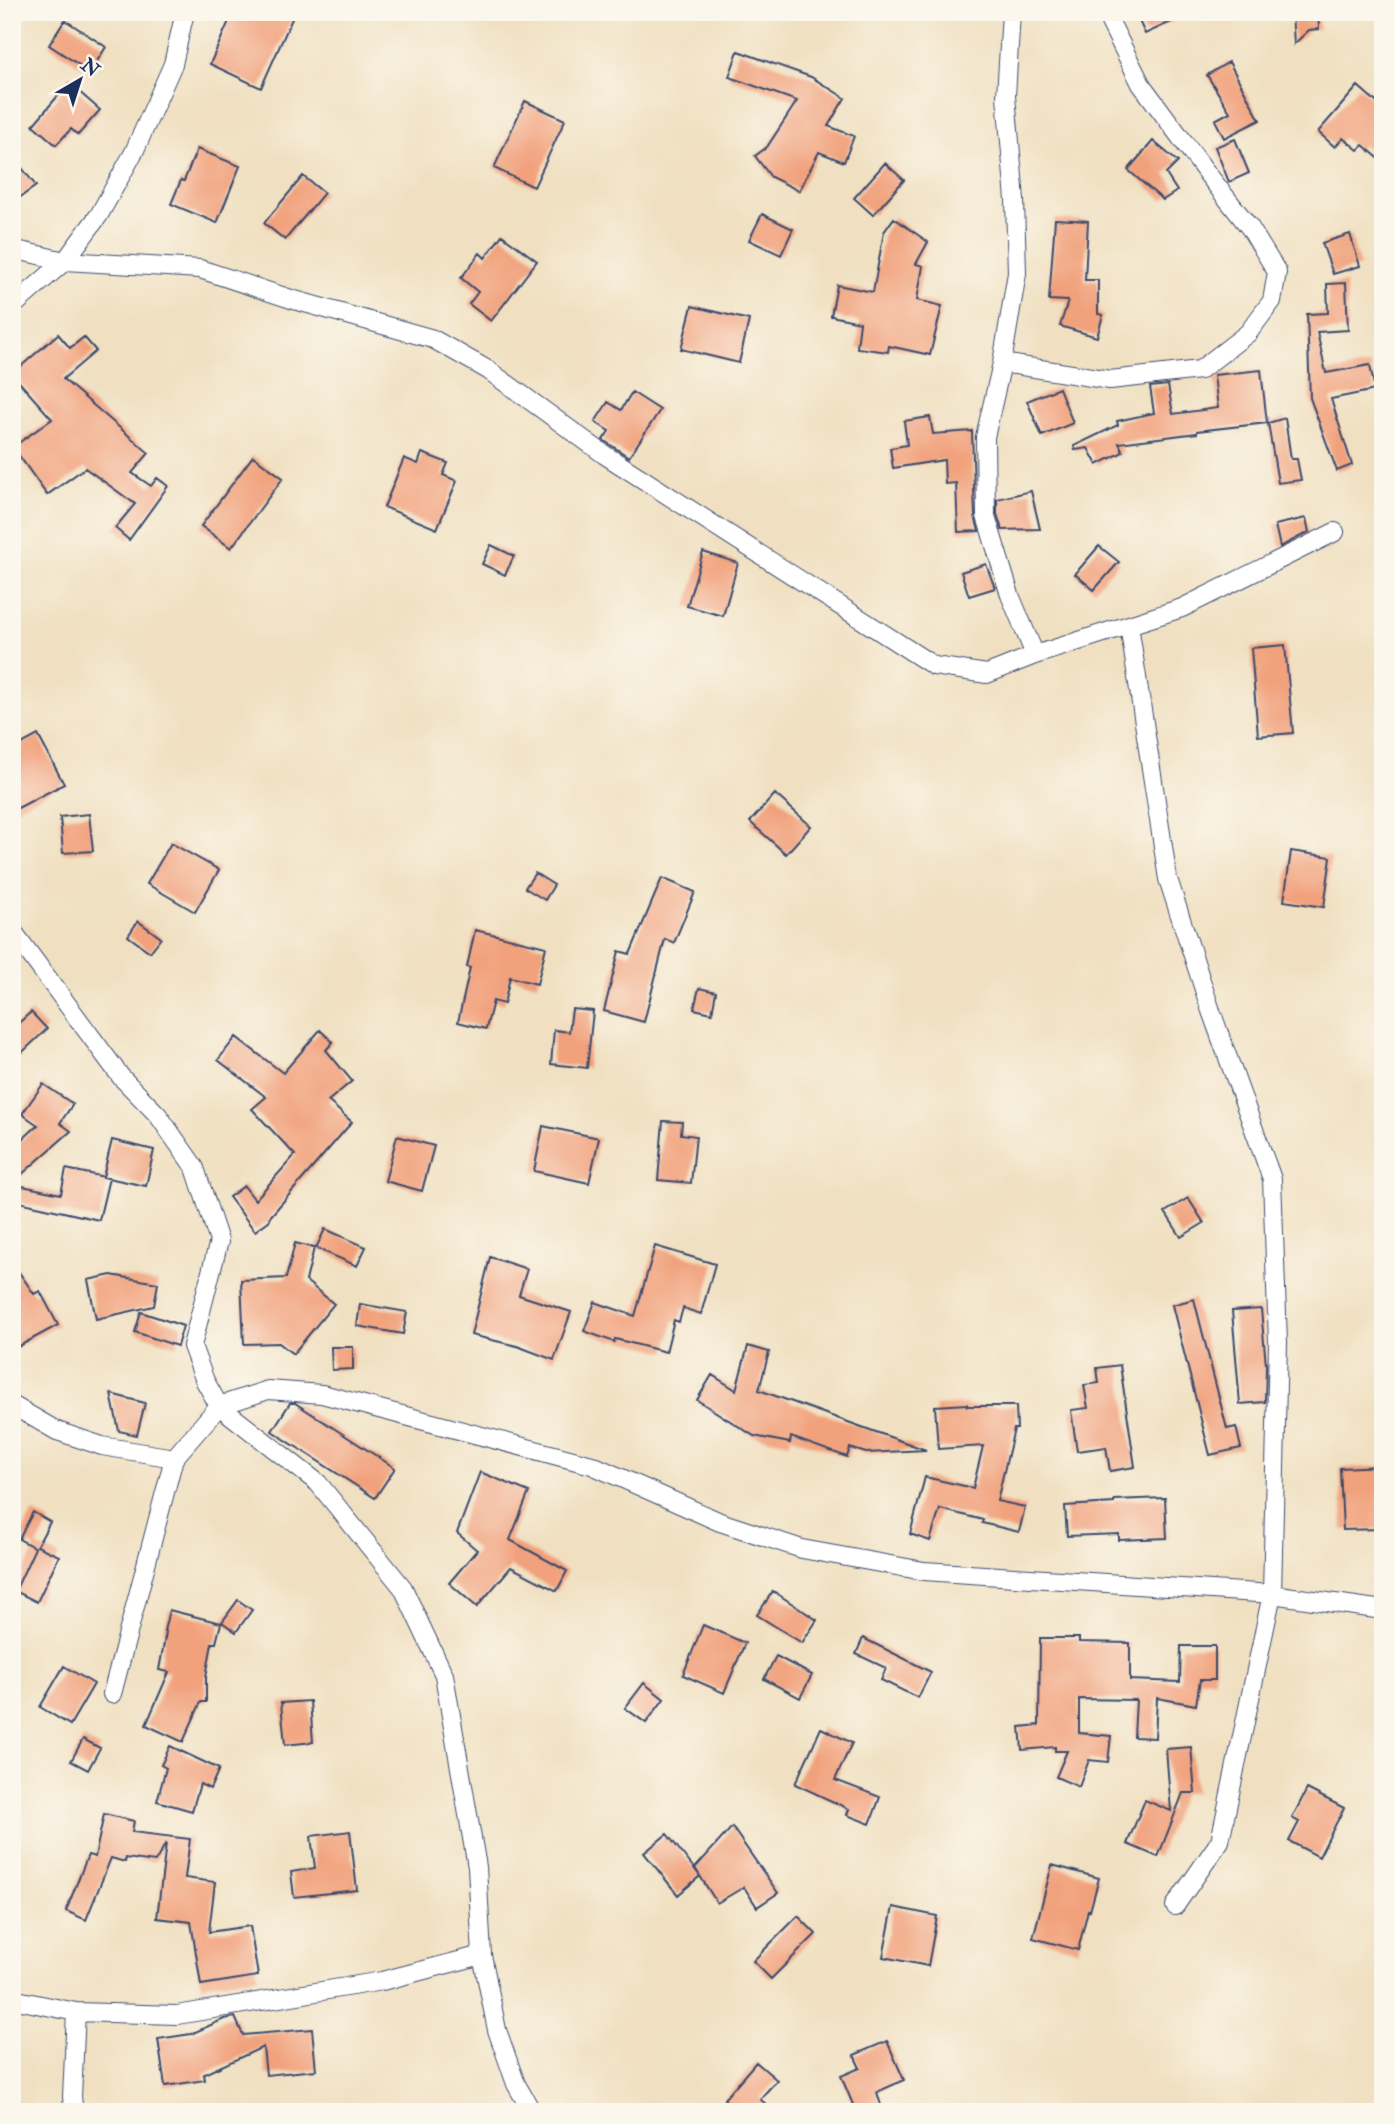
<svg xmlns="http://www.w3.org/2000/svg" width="1395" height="2124" viewBox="0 0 1395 2124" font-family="'IM FELL Double Pica',serif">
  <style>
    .building { fill: #f1a17c }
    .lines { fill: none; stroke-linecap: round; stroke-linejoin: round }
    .street-casing { stroke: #3b4a6d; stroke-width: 20 }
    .street { stroke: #fff; stroke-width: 18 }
  </style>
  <rect width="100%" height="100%" fill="#fbf7ec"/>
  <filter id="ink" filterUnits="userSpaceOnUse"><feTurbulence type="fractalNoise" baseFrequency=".0143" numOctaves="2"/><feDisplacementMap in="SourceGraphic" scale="14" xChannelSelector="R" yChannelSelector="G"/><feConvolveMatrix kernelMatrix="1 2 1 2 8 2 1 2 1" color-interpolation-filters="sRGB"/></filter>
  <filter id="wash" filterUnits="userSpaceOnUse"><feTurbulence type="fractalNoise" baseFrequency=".00686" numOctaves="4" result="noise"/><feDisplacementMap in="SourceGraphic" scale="28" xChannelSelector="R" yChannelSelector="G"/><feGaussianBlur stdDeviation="1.57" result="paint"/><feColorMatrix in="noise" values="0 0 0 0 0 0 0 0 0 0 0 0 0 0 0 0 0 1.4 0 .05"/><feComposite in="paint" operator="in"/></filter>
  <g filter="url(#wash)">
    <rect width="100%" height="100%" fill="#f0e0c1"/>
    <g id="blocks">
      <path class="building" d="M 233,12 L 295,12 L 261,88 L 210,64 Z
        M 1135,12 L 1193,12 L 1145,34 Z
        M 1292,12 L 1318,12 L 1319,29 L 1309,30 L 1294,44 Z
        M 65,20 L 106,47 L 90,72 L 49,45 Z
        M 738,51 L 811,77 L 845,98 L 828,126 L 854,136 L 844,162 L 819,152 L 799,191 L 771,177 L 755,156 L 767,147 L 797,101 L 729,77 Z
        M 1229,62 L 1260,120 L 1224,138 L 1215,120 L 1230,112 L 1207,75 Z
        M 69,83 L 100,110 L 78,135 L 71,129 L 56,145 L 33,125 Z
        M 1358,86 L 1383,108 L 1383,162 L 1363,145 L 1358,150 L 1343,138 L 1335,147 L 1318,132 Z
        M 525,101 L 565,120 L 534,187 L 494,168 Z
        M 1235,139 L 1249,173 L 1229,182 L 1215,147 Z
        M 1153,141 L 1178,162 L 1166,174 L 1177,191 L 1163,200 L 1128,170 Z
        M 197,149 L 240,166 L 217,223 L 171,204 L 181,180 L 184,181 Z
        M 12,155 L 36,186 L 12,203 Z
        M 885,163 L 904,180 L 873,215 L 854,198 Z
        M 303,176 L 324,193 L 285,240 L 264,223 Z
        M 762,214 L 793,229 L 781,255 L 749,240 Z
        M 894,218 L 928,242 L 916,264 L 923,266 L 917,300 L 942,306 L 930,355 L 889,346 L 888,352 L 857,348 L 860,322 L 831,316 L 837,285 L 873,292 L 884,232 Z
        M 1055,219 L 1088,221 L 1085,280 L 1098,280 L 1098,314 L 1103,315 L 1097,337 L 1060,326 L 1068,301 L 1049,300 Z
        M 1350,234 L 1360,266 L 1333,274 L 1322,243 Z
        M 502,235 L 537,261 L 491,321 L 469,304 L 478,292 L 461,278 L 480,253 L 485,258 Z
        M 1346,283 L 1348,330 L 1317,332 L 1326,373 L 1370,365 L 1375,390 L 1331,399 L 1352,465 L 1337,471 L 1310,398 L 1307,314 L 1328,313 L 1327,284 Z
        M 692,306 L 749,320 L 739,363 L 681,349 Z
        M 58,334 L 70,348 L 84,337 L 96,351 L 63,379 L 149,453 L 132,473 L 151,486 L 157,478 L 168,486 L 129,540 L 115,528 L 135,504 L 85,468 L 47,495 L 13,447 L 52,419 L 12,374 Z
        M 1261,370 L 1267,423 L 1197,431 L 1197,433 L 1119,443 L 1123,452 L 1097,465 L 1088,448 L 1075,450 L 1074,446 L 1118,425 L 1117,421 L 1154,413 L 1150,387 L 1168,385 L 1173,414 L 1218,408 L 1214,375 Z
        M 1059,388 L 1073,423 L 1042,436 L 1027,401 Z
        M 632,392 L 660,410 L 629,457 L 603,440 L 609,431 L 595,422 L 608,402 L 621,410 Z
        M 930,417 L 933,434 L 972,431 L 975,516 L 979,531 L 958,532 L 956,483 L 945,484 L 944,460 L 893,468 L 890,448 L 907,445 L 904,421 Z
        M 1285,418 L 1291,459 L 1297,459 L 1301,480 L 1278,483 L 1268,423 Z
        M 422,453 L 448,463 L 443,475 L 457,481 L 437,529 L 384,507 L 404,458 L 418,464 Z
        M 253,456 L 283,478 L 231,548 L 201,526 Z
        M 1031,491 L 1040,529 L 1002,530 L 997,514 L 997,499 Z
        M 1306,518 L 1309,532 L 1280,547 L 1275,525 Z
        M 491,545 L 514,556 L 505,575 L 482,564 Z
        M 1099,546 L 1119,562 L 1094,590 L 1075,574 Z
        M 703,552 L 738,563 L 723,616 L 687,606 Z
        M 986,564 L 995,588 L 969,596 L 961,572 Z
        M 1285,645 L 1293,733 L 1258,736 L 1251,648 Z
        M 38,735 L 64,784 L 12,811 L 12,749 Z
        M 775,794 L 811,826 L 786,854 L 750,822 Z
        M 89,814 L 93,851 L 63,853 L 60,817 Z
        M 171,843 L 219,870 L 195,912 L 147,884 Z
        M 1291,851 L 1331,857 L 1324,907 L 1284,901 Z
        M 535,873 L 554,885 L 545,900 L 525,888 Z
        M 662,878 L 695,892 L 674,943 L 665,939 L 644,1022 L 604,1011 L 619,951 L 630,954 Z
        M 138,921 L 161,938 L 150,952 L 128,936 Z
        M 475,930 L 546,947 L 537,984 L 510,977 L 504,1004 L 493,1001 L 486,1029 L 458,1022 L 470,968 L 467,967 Z
        M 699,988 L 716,992 L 712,1013 L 694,1009 Z
        M 572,1009 L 593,1011 L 587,1068 L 551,1064 L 554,1030 L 569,1032 Z
        M 31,1012 L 47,1029 L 12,1062 L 12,1029 Z
        M 320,1030 L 333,1042 L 326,1050 L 352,1081 L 328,1101 L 352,1122 L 269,1218 L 270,1220 L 255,1231 L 229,1197 L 244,1186 L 255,1200 L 295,1155 L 252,1109 L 266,1097 L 218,1060 L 236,1037 L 283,1073 Z
        M 43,1084 L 73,1104 L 60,1123 L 71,1131 L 12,1183 L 12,1149 L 38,1125 L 22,1114 Z
        M 663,1121 L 682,1122 L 681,1134 L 696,1136 L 691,1183 L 658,1180 Z
        M 543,1126 L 599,1138 L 589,1183 L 534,1171 Z
        M 397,1136 L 434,1146 L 422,1191 L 385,1181 Z
        M 112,1140 L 154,1150 L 146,1186 L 103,1177 Z
        M 66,1169 L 109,1178 L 99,1220 L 19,1202 L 22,1186 L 61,1194 Z
        M 1188,1198 L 1204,1223 L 1181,1237 L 1165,1212 Z
        M 325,1229 L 366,1247 L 357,1266 L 316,1248 Z
        M 295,1243 L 314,1248 L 306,1281 L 334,1304 L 293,1354 L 279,1343 L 244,1344 L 241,1280 L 286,1278 Z
        M 655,1246 L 715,1264 L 701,1314 L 683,1308 L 679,1322 L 674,1320 L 666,1352 L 615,1339 L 614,1342 L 584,1331 L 595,1302 L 635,1316 Z
        M 490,1257 L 527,1269 L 519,1295 L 571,1312 L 554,1360 L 517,1346 L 471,1335 Z
        M 12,1262 L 34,1294 L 40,1291 L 58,1325 L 12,1350 Z
        M 111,1275 L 158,1283 L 154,1306 L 96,1319 L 88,1280 Z
        M 1194,1299 L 1227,1429 L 1236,1427 L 1241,1448 L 1210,1455 L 1172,1305 Z
        M 360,1304 L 407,1312 L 403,1334 L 357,1326 Z
        M 1261,1309 L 1266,1365 L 1265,1402 L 1240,1404 L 1232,1311 Z
        M 141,1312 L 183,1326 L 177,1346 L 135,1332 Z
        M 748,1346 L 769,1352 L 759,1390 L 926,1450 L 866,1453 L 850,1448 L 847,1457 L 791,1437 L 790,1443 L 754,1436 L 697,1400 L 712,1375 L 736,1390 Z
        M 331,1347 L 353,1347 L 353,1369 L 332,1370 Z
        M 1120,1365 L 1135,1467 L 1110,1471 L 1106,1447 L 1077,1451 L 1071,1410 L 1088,1408 L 1084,1385 L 1099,1383 L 1097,1368 Z
        M 111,1394 L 145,1403 L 137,1435 L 119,1431 Z
        M 290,1403 L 295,1403 L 395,1468 L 375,1498 L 272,1431 Z
        M 967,1404 L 967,1406 L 1016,1406 L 1017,1429 L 1014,1429 L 997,1501 L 1025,1507 L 1019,1532 L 982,1523 L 983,1520 L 940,1509 L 930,1541 L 910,1534 L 925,1477 L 973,1488 L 983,1446 L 938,1449 L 935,1406 Z
        M 1383,1466 L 1383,1529 L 1343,1530 L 1340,1468 Z
        M 480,1472 L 529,1492 L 510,1540 L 567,1571 L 557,1591 L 511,1567 L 477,1607 L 449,1583 L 477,1550 L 457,1533 Z
        M 1165,1498 L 1167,1538 L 1119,1540 L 1119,1534 L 1067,1536 L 1065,1506 L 1114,1503 L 1114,1500 Z
        M 33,1512 L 50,1522 L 37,1546 L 59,1556 L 37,1602 L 15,1591 L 35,1548 L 19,1539 Z
        M 773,1591 L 817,1620 L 802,1643 L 757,1615 Z
        M 238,1600 L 252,1610 L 236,1632 L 222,1622 Z
        M 169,1610 L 221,1623 L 216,1643 L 212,1643 L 206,1677 L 206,1702 L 201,1702 L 183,1742 L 146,1725 L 169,1672 L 159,1670 L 166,1632 L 164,1631 Z
        M 703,1625 L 745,1643 L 724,1693 L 683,1675 Z
        M 863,1638 L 931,1672 L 918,1698 L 881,1680 L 886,1668 L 856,1654 Z
        M 1040,1638 L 1079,1638 L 1079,1642 L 1130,1643 L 1130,1680 L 1180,1682 L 1181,1646 L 1215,1646 L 1215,1680 L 1200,1680 L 1196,1705 L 1157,1698 L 1155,1738 L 1134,1737 L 1136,1700 L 1079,1699 L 1079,1733 L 1111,1736 L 1108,1762 L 1089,1760 L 1079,1787 L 1056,1777 L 1067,1751 L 1055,1751 L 1055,1747 L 1022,1750 L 1020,1727 L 1039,1725 Z
        M 776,1656 L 812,1675 L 800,1698 L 764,1679 Z
        M 64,1666 L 94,1684 L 70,1725 L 40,1707 Z
        M 644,1683 L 664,1699 L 646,1723 L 625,1708 Z
        M 310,1701 L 313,1742 L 285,1745 L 281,1703 Z
        M 821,1728 L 852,1743 L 835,1780 L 880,1797 L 870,1824 L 847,1815 L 849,1809 L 795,1784 Z
        M 83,1739 L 100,1748 L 88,1770 L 71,1761 Z
        M 170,1746 L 219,1769 L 210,1789 L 200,1784 L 192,1811 L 157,1801 L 166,1768 L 161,1765 Z
        M 1191,1747 L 1195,1793 L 1183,1793 L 1158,1857 L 1127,1844 L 1145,1800 L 1171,1811 L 1166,1749 Z
        M 1307,1789 L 1344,1808 L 1319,1857 L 1289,1841 L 1299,1822 L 1292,1818 Z
        M 104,1814 L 134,1821 L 132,1832 L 190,1839 L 185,1878 L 215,1882 L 209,1932 L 250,1926 L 258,1976 L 201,1985 L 191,1922 L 157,1918 L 166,1843 L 155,1862 L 126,1858 L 125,1862 L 111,1858 L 86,1920 L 66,1911 L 88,1855 L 95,1857 Z
        M 732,1827 L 778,1893 L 757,1907 L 744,1887 L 717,1903 L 695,1868 Z
        M 350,1831 L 357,1890 L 294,1897 L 291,1872 L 315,1868 L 311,1836 Z
        M 667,1834 L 700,1876 L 678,1895 L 644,1853 Z
        M 1052,1865 L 1099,1878 L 1090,1911 L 1088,1910 L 1078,1950 L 1033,1938 Z
        M 893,1907 L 937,1916 L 928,1966 L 883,1957 Z
        M 798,1916 L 816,1934 L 771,1979 L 753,1961 Z
        M 235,2017 L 243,2035 L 312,2029 L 316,2070 L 266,2075 L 263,2047 L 204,2074 L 205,2080 L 165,2086 L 158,2039 L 191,2034 L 224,2019 Z
        M 887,2041 L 904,2080 L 877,2092 L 883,2112 L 856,2112 L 841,2076 L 860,2068 L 854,2055 Z
        M 756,2062 L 777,2080 L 760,2099 L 775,2112 L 739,2112 L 724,2099 Z"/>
    </g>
  </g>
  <g filter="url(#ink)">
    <use href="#blocks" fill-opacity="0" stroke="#3b4a6d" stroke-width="2"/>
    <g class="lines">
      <defs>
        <path id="street" d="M 1011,12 L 1006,96 L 1015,200 L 1017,273 L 1002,363 L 985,437 L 986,516 L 1010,595 L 1035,655
          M 12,249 L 65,261 L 200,269 L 291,299 L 433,339 L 488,370 L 605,455 L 934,666 L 987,674 L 1035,655 L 1182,608 L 1335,532
          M 12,307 L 65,261 L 99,215 L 134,152 L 173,64 L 185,12
          M 1002,363 L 1110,380 L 1200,370 L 1248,333 L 1272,301 L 1277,272 L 1250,228 L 1206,172 L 1141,84 L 1105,12
          M 1129,625 L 1168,879 L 1211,1011 L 1272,1179 L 1278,1342 L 1272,1594 L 1220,1841 L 1175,1906
          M 12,930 L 121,1077 L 158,1115 L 195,1168 L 219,1241 L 192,1346 L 205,1381 L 219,1406 L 318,1483 L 403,1588 L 444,1675 L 477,1867 L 482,1955 L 497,2030 L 516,2084 L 532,2112
          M 12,1405 L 57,1431 L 102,1446 L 174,1458
          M 112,1694 L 174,1458 L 219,1406 L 268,1390 L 322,1394 L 592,1465 L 720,1522 L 802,1549 L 924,1571 L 1272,1594 L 1383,1610
          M 12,1999 L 76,2012 L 177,2015 L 382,1981 L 482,1955
          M 74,2112 L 72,2097 L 76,2012"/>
      </defs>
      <use href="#street" class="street-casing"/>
      <use href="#street" class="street"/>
    </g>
  </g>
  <rect width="1395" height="2124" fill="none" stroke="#fbf7ec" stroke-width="42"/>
  <g transform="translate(80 80) rotate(39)" stroke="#fbf7ec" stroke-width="5" paint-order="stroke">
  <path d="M0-5L12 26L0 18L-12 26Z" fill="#1b2f5e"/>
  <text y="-10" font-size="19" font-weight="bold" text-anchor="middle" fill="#1b2f5e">N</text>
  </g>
</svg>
